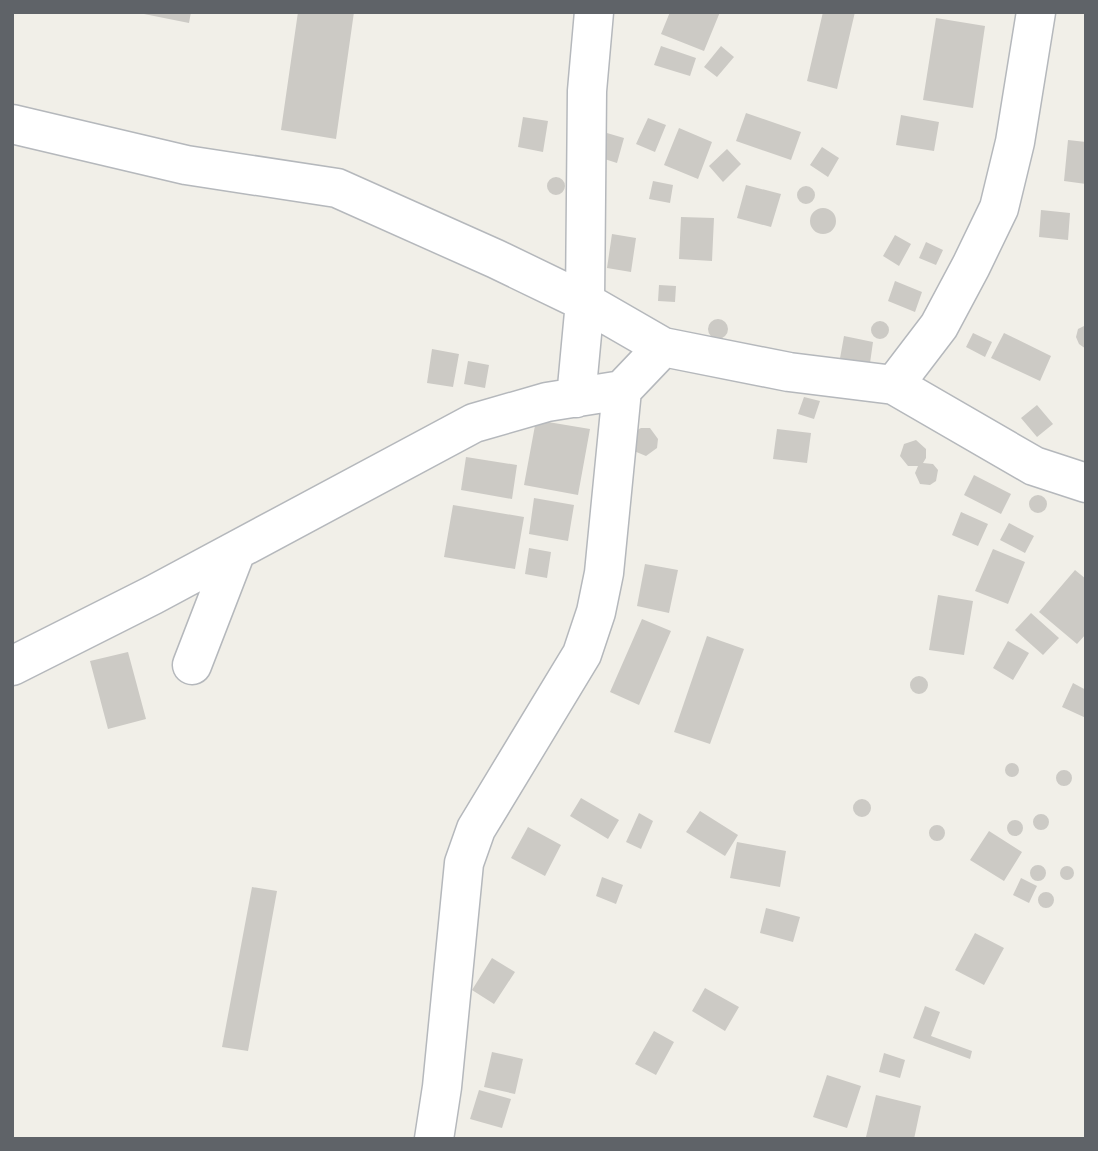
<svg xmlns="http://www.w3.org/2000/svg" width="1098" height="1151" viewBox="0 0 1098 1151" font-family="'IBM Plex Sans',sans-serif">
  <style>
    .building { fill: #cccac5 }
    .lines { fill: none; stroke-linecap: round; stroke-linejoin: round }
    .minor-casing { stroke: #b5b8bc; stroke-width: 41 }
    .minor { stroke: #fff; stroke-width: 38 }
  </style>
  <rect width="100%" height="100%" fill="#f1efe8"/>
  <path class="building" d="M 134,12 L 191,12 L 189,23 Z
    M 298,12 L 354,12 L 336,139 L 281,130 Z
    M 670,12 L 720,12 L 704,51 L 661,34 Z
    M 823,12 L 855,12 L 837,89 L 807,81 Z
    M 936,18 L 985,26 L 973,108 L 923,100 Z
    M 661,46 L 696,58 L 690,76 L 654,65 Z
    M 721,46 L 734,57 L 717,77 L 704,67 Z
    M 746,113 L 801,132 L 791,160 L 736,141 Z
    M 901,115 L 939,122 L 934,151 L 896,145 Z
    M 523,117 L 548,121 L 543,152 L 518,147 Z
    M 648,118 L 666,125 L 655,152 L 636,144 Z
    M 679,128 L 712,142 L 698,179 L 664,165 Z
    M 600,131 L 624,138 L 617,163 L 592,155 Z
    M 1068,140 L 1086,142 L 1086,184 L 1064,181 Z
    M 822,147 L 839,158 L 828,177 L 810,165 Z
    M 727,149 L 741,164 L 723,182 L 709,166 Z
    M547 186a9 9 0 1 1 18 0a9 9 0 1 1-18 0Z
    M 653,181 L 673,185 L 670,203 L 649,199 Z
    M 746,185 L 781,194 L 771,227 L 737,218 Z
    M797 195a9 9 0 1 1 18 0a9 9 0 1 1-18 0Z
    M810 221a13 13 0 1 1 26 0a13 13 0 1 1-26 0Z
    M 1041,210 L 1070,213 L 1068,240 L 1039,237 Z
    M 681,217 L 714,218 L 712,261 L 679,259 Z
    M 612,234 L 636,238 L 631,272 L 607,268 Z
    M 895,235 L 911,244 L 899,266 L 883,256 Z
    M 926,242 L 943,250 L 936,265 L 919,258 Z
    M 895,281 L 922,292 L 915,312 L 888,301 Z
    M 659,285 L 676,286 L 675,302 L 658,301 Z
    M708 329a10 10 0 1 1 20 0a10 10 0 1 1-20 0Z
    M871 330a9 9 0 1 1 18 0a9 9 0 1 1-18 0Z
    M 1086,325 L 1086,349 L 1079,344 L 1076,337 L 1078,329 Z
    M 973,333 L 992,342 L 985,357 L 966,347 Z
    M 1004,333 L 1051,356 L 1040,381 L 991,358 Z
    M 844,336 L 873,342 L 869,370 L 839,364 Z
    M 432,349 L 459,354 L 453,387 L 427,383 Z
    M 468,361 L 489,365 L 485,388 L 464,384 Z
    M 804,397 L 820,401 L 814,419 L 798,414 Z
    M 1037,405 L 1053,424 L 1037,437 L 1021,418 Z
    M 536,420 L 590,429 L 578,495 L 524,485 Z
    M 641,428 L 650,428 L 658,439 L 657,448 L 646,456 L 634,451 L 637,430 Z
    M 777,429 L 811,433 L 807,463 L 773,459 Z
    M 916,440 L 926,449 L 926,458 L 923,463 L 933,464 L 938,470 L 936,481 L 930,485 L 920,484 L 915,473 L 918,466 L 908,466 L 900,456 L 904,444 Z
    M 466,457 L 517,465 L 512,499 L 461,490 Z
    M 974,475 L 1011,494 L 1001,514 L 964,495 Z
    M1029 504a9 9 0 1 1 18 0a9 9 0 1 1-18 0Z
    M 534,498 L 574,505 L 568,541 L 529,534 Z
    M 453,505 L 524,517 L 515,569 L 444,557 Z
    M 961,512 L 988,524 L 978,546 L 952,535 Z
    M 1009,523 L 1034,536 L 1025,553 L 1000,540 Z
    M 529,548 L 551,552 L 547,578 L 525,574 Z
    M 993,549 L 1025,562 L 1008,604 L 975,591 Z
    M 645,564 L 678,570 L 669,613 L 637,606 Z
    M 1075,570 L 1086,579 L 1086,634 L 1077,644 L 1039,612 Z
    M 938,595 L 973,601 L 964,655 L 929,650 Z
    M 1031,613 L 1059,638 L 1043,655 L 1015,630 Z
    M 642,619 L 671,631 L 639,705 L 610,692 Z
    M 707,636 L 744,649 L 710,744 L 674,732 Z
    M 1008,641 L 1029,653 L 1013,680 L 993,668 Z
    M 128,652 L 146,719 L 108,729 L 90,661 Z
    M910 685a9 9 0 1 1 18 0a9 9 0 1 1-18 0Z
    M 1073,683 L 1086,690 L 1086,718 L 1062,707 Z
    M1005 770a7 7 0 1 1 14 0a7 7 0 1 1-14 0Z
    M1056 778a8 8 0 1 1 16 0a8 8 0 1 1-16 0Z
    M 581,798 L 619,820 L 608,839 L 570,816 Z
    M853 808a9 9 0 1 1 18 0a9 9 0 1 1-18 0Z
    M 700,811 L 738,835 L 725,856 L 686,832 Z
    M 639,813 L 653,821 L 641,849 L 626,842 Z
    M1033 822a8 8 0 1 1 16 0a8 8 0 1 1-16 0Z
    M1007 828a8 8 0 1 1 16 0a8 8 0 1 1-16 0Z
    M929 833a8 8 0 1 1 16 0a8 8 0 1 1-16 0Z
    M 528,827 L 561,845 L 545,876 L 511,858 Z
    M 989,831 L 1022,852 L 1004,881 L 970,860 Z
    M 737,842 L 786,851 L 780,887 L 730,878 Z
    M1030 873a8 8 0 1 1 16 0a8 8 0 1 1-16 0Z
    M1060 873a7 7 0 1 1 14 0a7 7 0 1 1-14 0Z
    M 602,877 L 623,885 L 616,904 L 596,896 Z
    M 1021,878 L 1037,886 L 1029,903 L 1013,895 Z
    M 252,887 L 277,891 L 248,1051 L 222,1047 Z
    M1038 900a8 8 0 1 1 16 0a8 8 0 1 1-16 0Z
    M 766,908 L 800,917 L 793,942 L 760,933 Z
    M 975,933 L 1004,948 L 984,985 L 955,970 Z
    M 492,958 L 515,972 L 494,1004 L 472,990 Z
    M 705,988 L 739,1007 L 725,1031 L 692,1011 Z
    M 925,1006 L 940,1012 L 931,1036 L 972,1051 L 970,1059 L 913,1038 Z
    M 654,1031 L 674,1042 L 656,1075 L 635,1064 Z
    M 492,1052 L 523,1059 L 515,1094 L 484,1087 Z
    M 884,1053 L 905,1060 L 900,1078 L 879,1072 Z
    M 827,1075 L 861,1086 L 847,1128 L 813,1117 Z
    M 479,1090 L 511,1099 L 502,1128 L 470,1119 Z
    M 876,1095 L 921,1106 L 914,1139 L 866,1137 Z"/>
  <g class="lines">
    <defs>
      <path id="minor" d="M 12,124 L 186,165 L 337,188 L 496,259 L 585,302 L 663,347 L 789,372 L 894,385 L 1034,466 L 1086,483
        M 894,385 L 939,326 L 971,266 L 999,208 L 1015,142 L 1036,12
        M 576,398 L 585,302 L 587,91 L 594,12
        M 192,665 L 236,551
        M 12,666 L 153,595 L 474,423 L 547,402 L 622,390 L 663,347
        M 434,1139 L 442,1087 L 464,863 L 476,829 L 582,654 L 596,612 L 604,573 L 622,390"/>
    </defs>
    <use href="#minor" class="minor-casing"/>
    <use href="#minor" class="minor"/>
  </g>
  <rect width="1098" height="1151" fill="none" stroke="#5f6368" stroke-width="28"/>
</svg>
